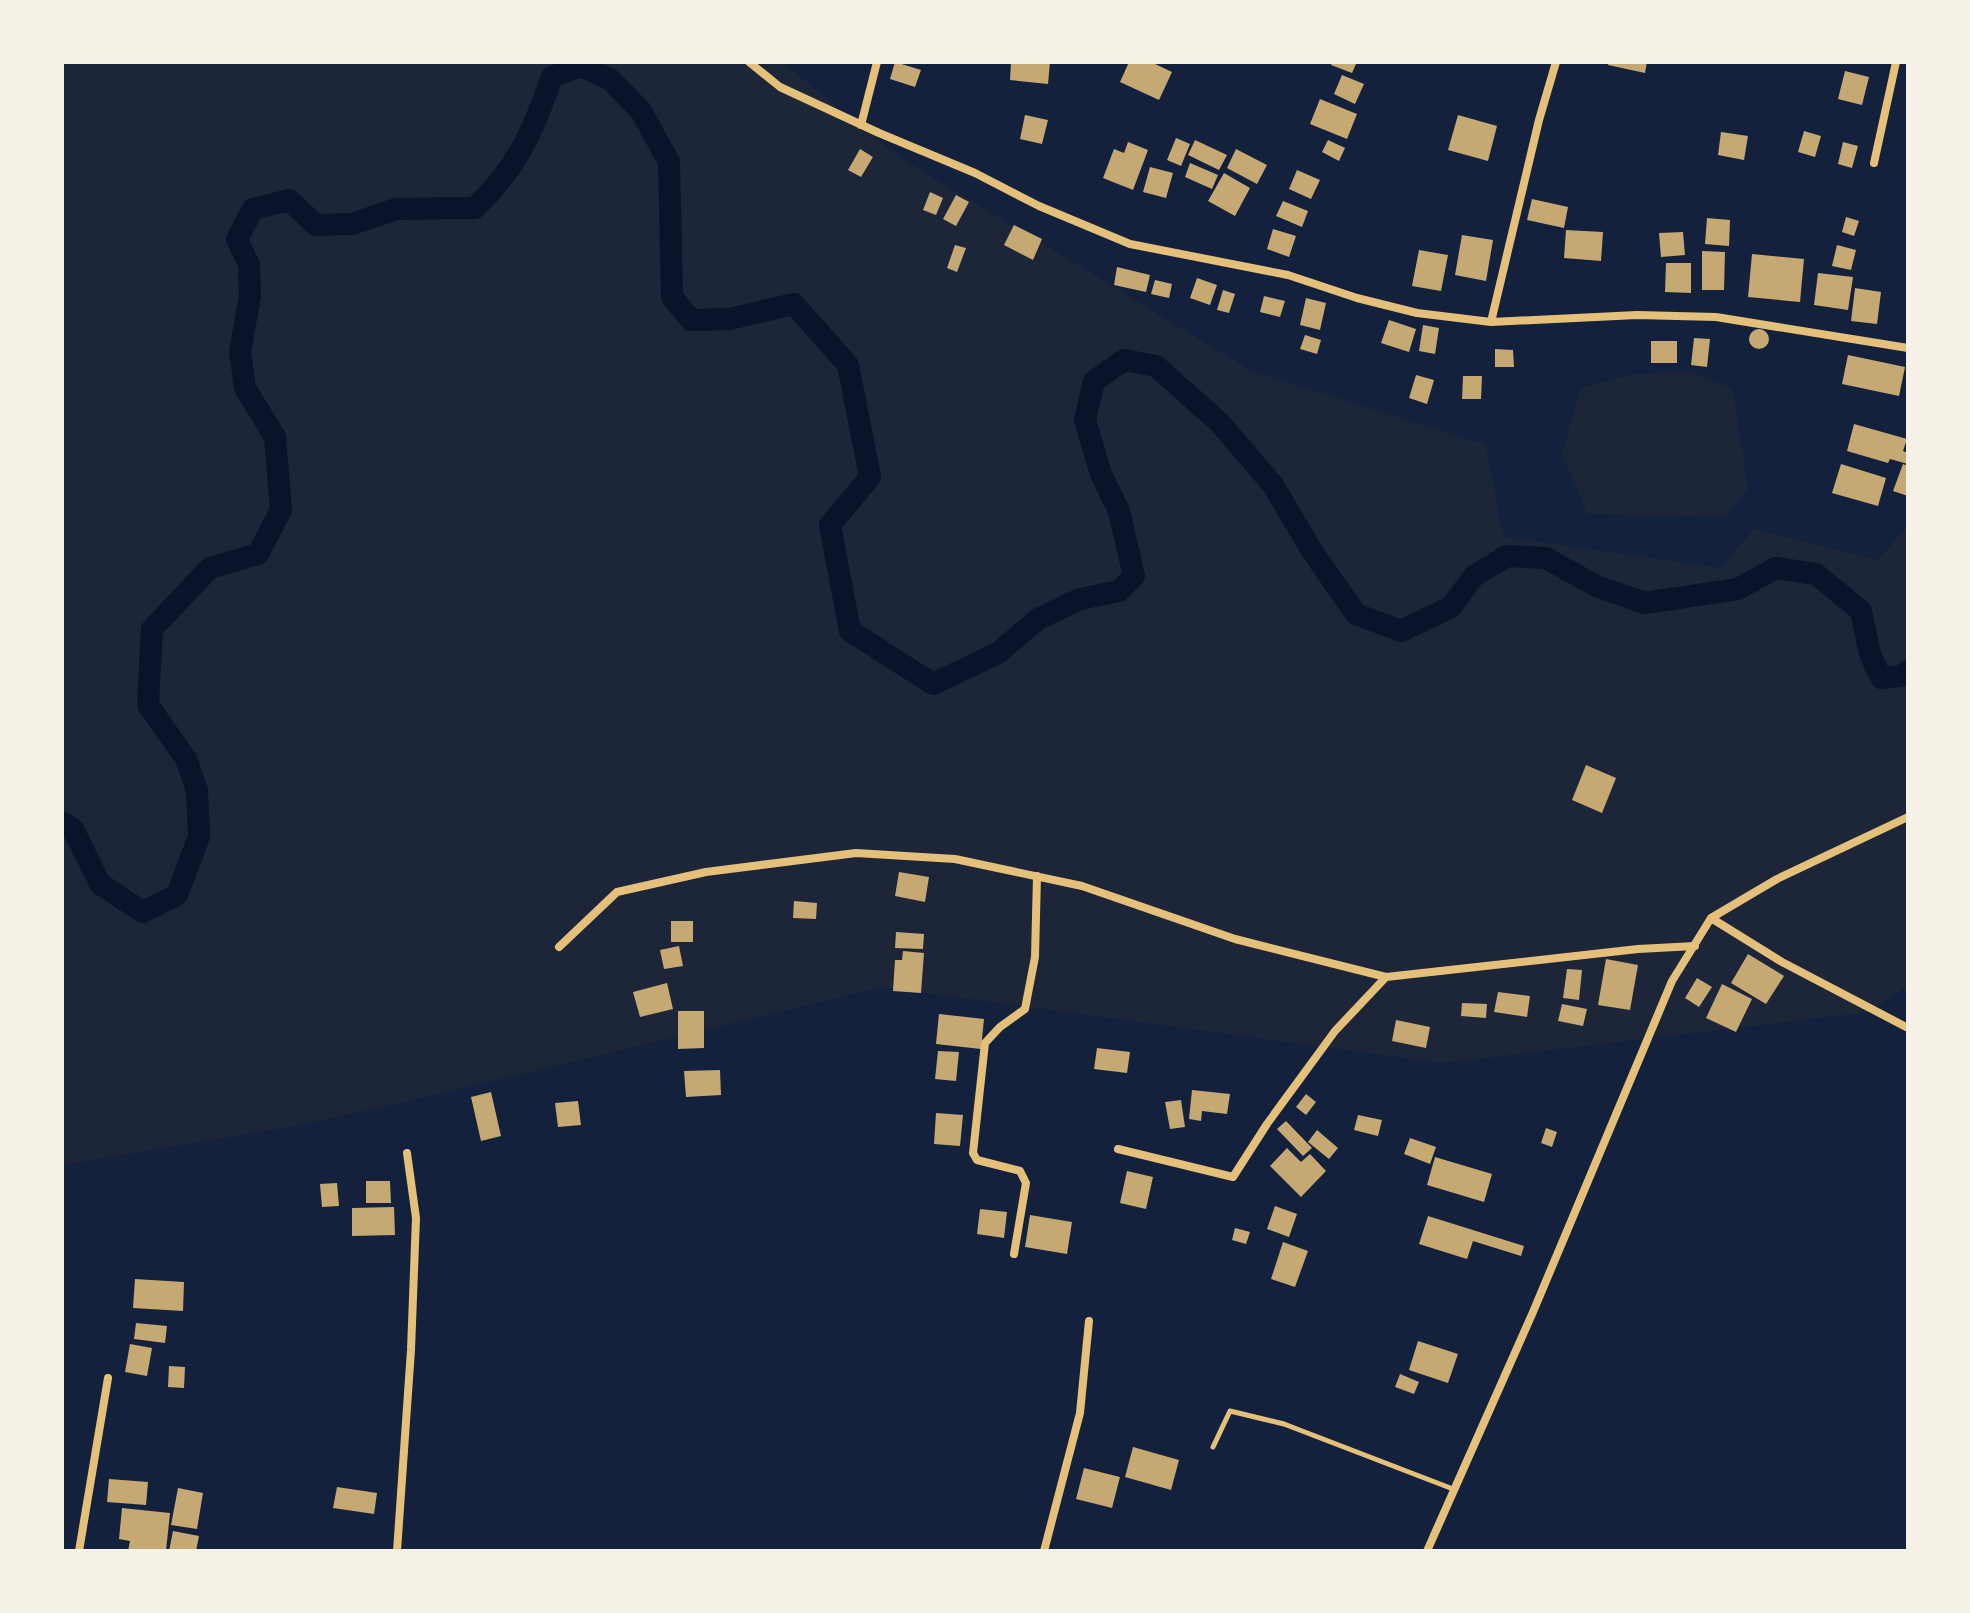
<svg xmlns="http://www.w3.org/2000/svg" width="1970" height="1613" viewBox="0 0 1970 1613" font-family="Poppins,sans-serif">
  <style>
    .green { fill: #1d2539 }
    .lines { fill: none; stroke-linecap: round; stroke-linejoin: round }
    .canal { stroke: #0b132b; stroke-width: 22 }
    .building { fill: #c6a872 }
    .service { stroke: #e5c07b; stroke-width: 5 }
    .minor { stroke: #e5c07b; stroke-width: 8 }
  </style>
  <rect width="100%" height="100%" fill="#14213d"/>
  <path class="green" d="M 62,62 L 782,62 L 898,156 L 1252,371 L 1486,445 L 1503,537 L 1721,568 L 1754,529 L 1878,560 L 1908,525 L 1908,985 L 1869,1012 L 1442,1063 L 882,987 L 422,1098 L 295,1126 L 62,1165 Z
    M 1689,372 L 1732,388 L 1748,489 L 1725,517 L 1588,514 L 1562,454 L 1581,388 L 1635,374 Z"/>
  <g class="lines">
    <path class="canal" d="M 62,822 L 73,829 L 100,884 L 143,912 L 177,895 L 199,837 L 197,790 L 186,759 L 148,705 L 152,629 L 210,568 L 258,554 L 281,510 L 275,437 L 245,388 L 240,352 L 250,296 L 249,265 L 237,239 L 253,209 L 289,200 L 316,225 L 352,224 L 396,209 L 475,208 C 517,168 533,131 552,77 L 581,66 L 611,80 L 641,111 L 669,162 L 672,297 L 691,320 L 729,319 L 794,304 L 848,365 L 870,477 L 830,525 L 850,631 L 933,684 L 998,653 L 1038,619 L 1080,599 L 1119,591 L 1134,576 L 1119,511 L 1101,474 L 1085,420 L 1094,381 L 1124,360 L 1156,366 L 1220,423 L 1273,485 L 1312,551 L 1356,614 L 1401,631 L 1451,607 L 1474,576 L 1507,556 L 1546,558 L 1596,586 L 1645,603 L 1738,589 L 1776,568 L 1816,574 L 1861,611 L 1870,654 L 1881,678 L 1901,676 L 1908,671"/>
  </g>
  <path class="building" d="M 895,62 L 921,70 L 915,87 L 890,79 Z
    M 1011,62 L 1050,62 L 1048,84 L 1010,80 Z
    M 1129,62 L 1151,62 L 1172,72 L 1159,100 L 1120,82 Z
    M 1332,62 L 1357,62 L 1352,73 L 1331,65 Z
    M 1609,62 L 1647,62 L 1645,73 L 1608,65 Z
    M 1845,71 L 1869,77 L 1862,105 L 1838,99 Z
    M 1342,75 L 1364,84 L 1355,104 L 1334,94 Z
    M 1320,99 L 1357,114 L 1347,139 L 1310,124 Z
    M 1025,115 L 1048,120 L 1042,144 L 1020,139 Z
    M 1458,115 L 1497,126 L 1488,161 L 1448,150 Z
    M 1804,131 L 1821,136 L 1815,157 L 1798,152 Z
    M 1721,132 L 1748,136 L 1744,160 L 1718,155 Z
    M 1176,138 L 1190,144 L 1181,166 L 1167,160 Z
    M 1195,140 L 1227,155 L 1219,170 L 1188,155 Z
    M 1328,140 L 1345,148 L 1339,161 L 1322,152 Z
    M 1128,142 L 1148,150 L 1133,190 L 1103,178 L 1114,149 L 1124,153 Z
    M 1843,142 L 1858,146 L 1852,168 L 1838,164 Z
    M 860,149 L 873,157 L 861,177 L 848,170 Z
    M 1236,149 L 1267,165 L 1257,184 L 1227,168 Z
    M 1190,163 L 1218,175 L 1212,189 L 1185,177 Z
    M 1150,167 L 1173,173 L 1166,198 L 1143,192 Z
    M 1297,170 L 1320,180 L 1311,199 L 1289,189 Z
    M 1224,173 L 1250,188 L 1235,216 L 1208,201 Z
    M 930,192 L 943,198 L 936,215 L 923,210 Z
    M 956,195 L 969,202 L 956,226 L 943,219 Z
    M 1532,199 L 1568,207 L 1564,228 L 1527,220 Z
    M 1283,201 L 1308,211 L 1302,227 L 1276,216 Z
    M 1846,217 L 1859,221 L 1854,236 L 1842,232 Z
    M 1707,218 L 1730,220 L 1729,246 L 1705,244 Z
    M 1014,225 L 1042,239 L 1033,260 L 1004,245 Z
    M 1273,229 L 1296,236 L 1289,257 L 1267,249 Z
    M 1566,230 L 1603,232 L 1601,261 L 1564,258 Z
    M 1683,232 L 1685,255 L 1661,257 L 1659,233 Z
    M 1462,235 L 1493,240 L 1486,281 L 1455,275 Z
    M 955,245 L 966,248 L 957,272 L 947,268 Z
    M 1837,245 L 1856,250 L 1851,270 L 1832,266 Z
    M 1419,250 L 1448,255 L 1441,291 L 1412,286 Z
    M 1702,251 L 1725,252 L 1724,290 L 1702,290 Z
    M 1752,254 L 1804,259 L 1800,302 L 1748,297 Z
    M 1666,263 L 1691,263 L 1691,293 L 1665,292 Z
    M 1117,267 L 1150,275 L 1146,292 L 1114,285 Z
    M 1818,273 L 1853,277 L 1848,310 L 1814,305 Z
    M 1197,278 L 1217,285 L 1210,305 L 1190,298 Z
    M 1155,280 L 1172,284 L 1169,298 L 1151,294 Z
    M 1855,288 L 1881,292 L 1877,324 L 1851,321 Z
    M 1223,290 L 1235,294 L 1229,313 L 1217,310 Z
    M 1264,296 L 1285,301 L 1280,317 L 1260,312 Z
    M 1306,298 L 1326,303 L 1320,330 L 1300,325 Z
    M 1389,320 L 1416,329 L 1409,352 L 1381,343 Z
    M 1423,325 L 1439,328 L 1435,354 L 1419,351 Z
    M1749 339a10 10 0 1 1 20 0a10 10 0 1 1-20 0Z
    M 1305,335 L 1321,340 L 1317,354 L 1300,349 Z
    M 1694,338 L 1710,339 L 1707,367 L 1691,365 Z
    M 1651,341 L 1677,341 L 1677,363 L 1651,363 Z
    M 1495,349 L 1513,350 L 1514,367 L 1495,367 Z
    M 1848,355 L 1905,367 L 1899,396 L 1842,384 Z
    M 1416,375 L 1434,380 L 1427,404 L 1409,398 Z
    M 1463,376 L 1482,376 L 1481,399 L 1462,399 Z
    M 1854,424 L 1907,439 L 1903,451 L 1908,453 L 1908,464 L 1890,459 L 1888,463 L 1847,451 Z
    M 1841,464 L 1886,478 L 1878,506 L 1832,493 Z
    M 1903,464 L 1908,466 L 1908,496 L 1893,491 Z
    M 1586,765 L 1616,778 L 1602,813 L 1572,800 Z
    M 899,872 L 929,877 L 925,902 L 895,896 Z
    M 794,901 L 817,903 L 816,919 L 793,918 Z
    M 671,921 L 693,921 L 693,942 L 671,942 Z
    M 896,932 L 924,934 L 923,949 L 895,948 Z
    M 679,946 L 683,966 L 664,969 L 660,950 Z
    M 903,951 L 924,953 L 921,993 L 893,991 L 895,960 L 902,960 Z
    M 1748,954 L 1784,976 L 1766,1004 L 1731,983 Z
    M 1606,959 L 1638,965 L 1630,1010 L 1598,1005 Z
    M 1567,969 L 1582,970 L 1579,1000 L 1563,998 Z
    M 1697,978 L 1712,987 L 1699,1007 L 1685,998 Z
    M 667,983 L 673,1009 L 640,1017 L 633,992 Z
    M 1722,984 L 1752,999 L 1736,1032 L 1706,1018 Z
    M 1498,992 L 1530,996 L 1527,1017 L 1494,1012 Z
    M 1462,1003 L 1487,1004 L 1486,1018 L 1461,1016 Z
    M 1562,1004 L 1587,1009 L 1583,1026 L 1558,1021 Z
    M 678,1011 L 704,1011 L 704,1048 L 678,1049 Z
    M 939,1014 L 984,1019 L 981,1049 L 936,1044 Z
    M 1396,1020 L 1430,1027 L 1426,1048 L 1392,1041 Z
    M 1097,1048 L 1130,1052 L 1127,1073 L 1094,1069 Z
    M 938,1051 L 959,1052 L 956,1081 L 935,1079 Z
    M 720,1070 L 721,1095 L 686,1097 L 684,1071 Z
    M 1192,1090 L 1230,1094 L 1227,1114 L 1202,1111 L 1201,1121 L 1189,1119 Z
    M 491,1092 L 501,1136 L 481,1141 L 471,1097 Z
    M 1306,1094 L 1316,1102 L 1306,1115 L 1296,1107 Z
    M 1181,1100 L 1185,1127 L 1170,1129 L 1165,1102 Z
    M 578,1101 L 581,1125 L 558,1127 L 555,1103 Z
    M 936,1113 L 963,1115 L 960,1146 L 934,1144 Z
    M 1358,1115 L 1382,1120 L 1378,1136 L 1354,1130 Z
    M 1286,1121 L 1312,1148 L 1303,1156 L 1277,1129 Z
    M 1546,1128 L 1557,1132 L 1552,1147 L 1541,1143 Z
    M 1317,1130 L 1338,1148 L 1329,1159 L 1308,1142 Z
    M 1410,1138 L 1436,1147 L 1430,1164 L 1404,1154 Z
    M 1287,1148 L 1301,1162 L 1310,1154 L 1326,1171 L 1301,1197 L 1270,1166 Z
    M 1435,1157 L 1492,1174 L 1484,1202 L 1427,1185 Z
    M 1127,1171 L 1153,1177 L 1146,1209 L 1120,1203 Z
    M 366,1181 L 390,1181 L 391,1203 L 366,1203 Z
    M 337,1183 L 339,1206 L 322,1207 L 320,1184 Z
    M 1275,1206 L 1297,1214 L 1289,1237 L 1267,1229 Z
    M 394,1207 L 395,1235 L 352,1236 L 352,1208 Z
    M 980,1209 L 1007,1212 L 1004,1238 L 977,1234 Z
    M 1030,1215 L 1072,1222 L 1067,1254 L 1025,1247 Z
    M 1428,1216 L 1524,1246 L 1521,1256 L 1473,1241 L 1467,1259 L 1419,1244 Z
    M 1235,1228 L 1250,1232 L 1246,1244 L 1232,1240 Z
    M 1283,1242 L 1308,1251 L 1295,1287 L 1271,1279 Z
    M 135,1279 L 184,1282 L 183,1311 L 133,1308 Z
    M 136,1323 L 167,1326 L 165,1343 L 134,1339 Z
    M 1418,1341 L 1458,1354 L 1448,1383 L 1409,1370 Z
    M 130,1344 L 152,1348 L 147,1376 L 125,1372 Z
    M 169,1366 L 185,1367 L 184,1388 L 168,1387 Z
    M 1400,1374 L 1419,1382 L 1414,1394 L 1395,1387 Z
    M 1133,1447 L 1179,1460 L 1171,1490 L 1125,1477 Z
    M 1084,1468 L 1120,1477 L 1112,1508 L 1076,1499 Z
    M 109,1479 L 148,1482 L 146,1505 L 107,1502 Z
    M 337,1487 L 377,1493 L 374,1514 L 333,1508 Z
    M 178,1488 L 203,1493 L 197,1529 L 171,1525 Z
    M 122,1508 L 170,1513 L 166,1551 L 128,1551 L 130,1541 L 119,1539 Z
    M 173,1531 L 199,1536 L 196,1551 L 169,1551 Z"/>
  <g class="lines">
    <path class="service" d="M 1213,1447 L 1230,1411 L 1284,1424 L 1453,1489"/>
    <path class="minor" d="M 749,62 L 780,87 L 879,133 L 975,173 L 1039,206 L 1130,244 L 1288,275 L 1357,298 L 1417,313 L 1491,322 L 1637,315 L 1716,317 L 1908,348
      M 861,125 L 877,62
      M 1874,163 L 1896,62
      M 1491,322 L 1539,120 L 1556,62
      M 1711,918 L 1782,962 L 1908,1028
      M 559,947 L 617,892 L 706,872 L 856,853 L 955,859 L 1082,886 L 1235,939 L 1386,977 L 1638,949 L 1695,946
      M 1118,1149 L 1233,1177 L 1267,1124 L 1335,1031 L 1386,977
      M 1014,1254 L 1026,1183 L 1020,1171 L 977,1160 L 973,1153 L 985,1043 L 1000,1027 L 1025,1009 L 1035,957 L 1037,876
      M 79,1551 L 108,1378
      M 397,1551 L 411,1350 L 416,1218 L 407,1153
      M 1044,1551 L 1080,1413 L 1089,1321
      M 1427,1551 L 1533,1312 L 1672,981 L 1711,918 L 1777,879 L 1908,817"/>
  </g>
  <rect width="1970" height="1613" fill="none" stroke="#f6f1e7" stroke-width="128"/>
</svg>
